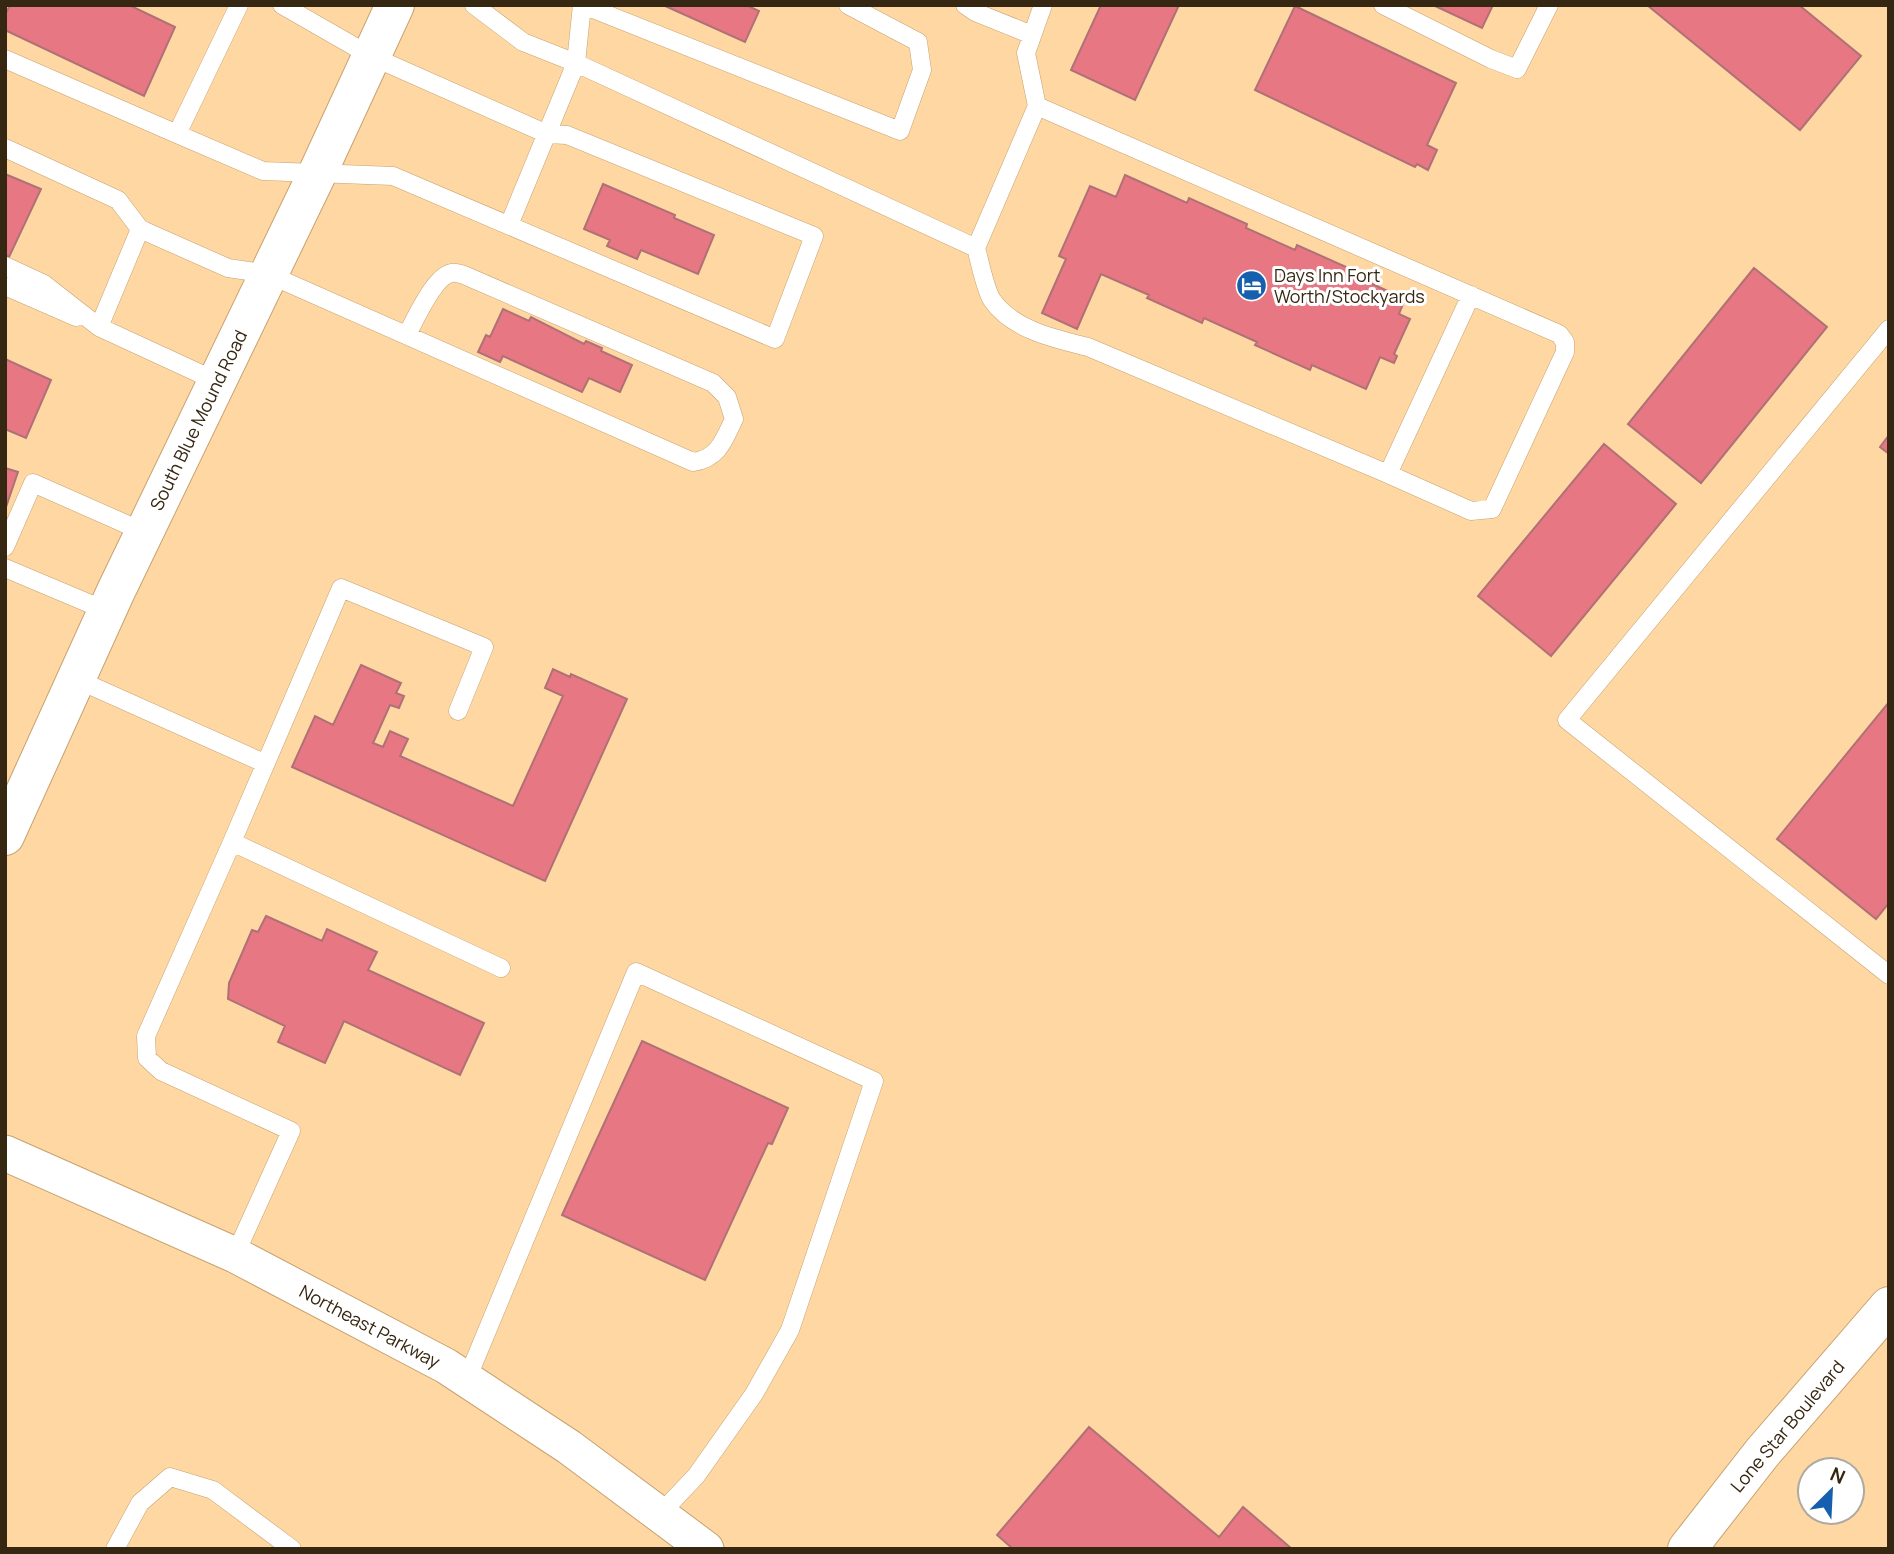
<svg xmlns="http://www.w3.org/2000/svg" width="1894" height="1554" viewBox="0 0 1894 1554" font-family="Manrope,sans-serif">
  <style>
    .building { fill: #e87784; stroke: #b07176; stroke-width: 2 }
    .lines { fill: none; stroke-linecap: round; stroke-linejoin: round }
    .lane-casing { stroke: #c7a26f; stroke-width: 19 }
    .street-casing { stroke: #c7a26f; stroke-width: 37 }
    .secondary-casing { stroke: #c7a26f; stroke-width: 40 }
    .lane { stroke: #fff; stroke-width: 18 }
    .street { stroke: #fff; stroke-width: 35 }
    .secondary { stroke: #fff; stroke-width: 38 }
    .labels { text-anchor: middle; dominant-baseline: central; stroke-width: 6; stroke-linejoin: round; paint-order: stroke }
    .poi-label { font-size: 18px; fill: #362712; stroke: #fff; text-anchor: start }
    .street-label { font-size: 18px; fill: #362712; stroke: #fff }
  </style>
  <rect width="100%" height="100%" fill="#fed7a3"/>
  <path class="building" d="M 10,5 L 129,5 L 175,27 L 144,96 L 5,30 L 5,15 Z
    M 663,5 L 746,5 L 759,11 L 745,42 Z
    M 1101,5 L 1179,5 L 1135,100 L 1071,70 Z
    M 1433,5 L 1493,5 L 1482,28 Z
    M 1647,5 L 1799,5 L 1861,56 L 1800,130 Z
    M 1295,6 L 1456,83 L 1427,145 L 1437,150 L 1428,170 L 1417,164 L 1415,167 L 1255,90 Z
    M 5,174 L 41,189 L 9,257 L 5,255 Z
    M 1125,175 L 1187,203 L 1189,198 L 1247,224 L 1246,228 L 1295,250 L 1297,245 L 1355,271 L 1353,275 L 1405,299 L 1399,314 L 1410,319 L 1394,354 L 1397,356 L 1394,363 L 1380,357 L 1366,389 L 1312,365 L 1310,370 L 1255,345 L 1257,342 L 1204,318 L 1202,323 L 1147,298 L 1149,295 L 1101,274 L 1077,329 L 1042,313 L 1066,259 L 1059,256 L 1090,186 L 1116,197 Z
    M 603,184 L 675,215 L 674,218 L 714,235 L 698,274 L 641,250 L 637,259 L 607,246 L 610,240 L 584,229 Z
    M 1754,268 L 1827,327 L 1701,483 L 1628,424 Z
    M 503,309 L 529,321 L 531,317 L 584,344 L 586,341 L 602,348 L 601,351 L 632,365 L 620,392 L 589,378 L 582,392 L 503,356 L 500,362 L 478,352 L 486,335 L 490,337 Z
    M 5,359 L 51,380 L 26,438 L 5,429 Z
    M 1889,435 L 1889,454 L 1880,447 Z
    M 1604,444 L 1676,504 L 1551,656 L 1478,596 Z
    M 5,468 L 18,472 L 6,507 L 5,507 Z
    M 361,665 L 401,683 L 396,693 L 404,696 L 399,708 L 390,705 L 373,743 L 383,747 L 390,731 L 408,739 L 400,756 L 513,806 L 563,696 L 545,688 L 553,669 L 570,677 L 571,674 L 627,699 L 545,881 L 292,767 L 315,716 L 333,725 Z
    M 1889,702 L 1889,903 L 1876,919 L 1777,839 Z
    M 266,916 L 322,941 L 327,929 L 377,952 L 368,970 L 484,1023 L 460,1075 L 344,1021 L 325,1063 L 278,1042 L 285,1026 L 228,999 L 229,983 L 252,930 L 258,932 Z
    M 642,1041 L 788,1108 L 772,1144 L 768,1143 L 705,1280 L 562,1215 Z
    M 1089,1427 L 1219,1537 L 1243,1507 L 1292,1549 L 1013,1549 L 997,1535 Z"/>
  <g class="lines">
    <defs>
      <path id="lane" d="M 239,5 L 177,134 L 263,171 L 393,176 L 775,339 L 814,236 L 567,135 L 547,134 L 371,56 L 282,5
        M 474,5 L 523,42 L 576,63 L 976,248 L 1037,106 L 1026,53 L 1043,5
        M 583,5 L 900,131 L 922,70 L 918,42 L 848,5
        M 965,5 L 975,12 L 1032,35
        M 1383,5 L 1491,59 L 1517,69 L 1549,5
        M 5,59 L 177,134
        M 1037,106 L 1559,334 L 1565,342 L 1565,352 L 1492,509 L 1471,511 L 1388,474
        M 5,148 L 118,200 L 140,229
        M 509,225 L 576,63 L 582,5
        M 976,248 C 980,262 985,289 992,300 C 1013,330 1055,339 1088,347 L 1388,474 L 1471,295
        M 5,266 L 44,284 L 99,327
        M 5,286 L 76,317
        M 1889,329 L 1567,720 L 1889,975
        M 216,381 L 99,327 L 140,229 L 228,268 L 268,274 L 693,462 C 718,459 724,440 734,419 L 727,397 L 713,383 L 464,275 C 460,274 456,272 452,273 C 435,275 414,321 407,335
        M 5,547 L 33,483 L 144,532
        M 5,568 L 107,611
        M 76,679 L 264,763
        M 232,842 L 501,968
        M 235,1255 L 291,1131 L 161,1071 L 147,1058 L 146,1036 L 232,842 L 341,588 L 484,647 L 458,711
        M 467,1379 L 636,972 L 874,1081 L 790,1330 L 754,1394 L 696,1476 L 660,1514
        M 115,1549 L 140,1503 L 170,1477 L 213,1490 L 292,1549"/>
      <path id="street" d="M 5,1153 L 235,1255 L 446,1366 L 569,1447 L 706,1549"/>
      <path id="secondary" d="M 5,836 L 116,591 L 317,174 L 395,5
        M 1687,1549 L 1762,1453 L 1889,1306"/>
    </defs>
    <use href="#lane" class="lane-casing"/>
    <use href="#street" class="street-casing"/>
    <use href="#secondary" class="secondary-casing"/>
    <use href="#lane" class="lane"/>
    <use href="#street" class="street"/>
    <use href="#secondary" class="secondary"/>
  </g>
  <defs>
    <symbol id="hotel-disc" viewBox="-11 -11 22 22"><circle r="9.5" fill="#155fae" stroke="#fff"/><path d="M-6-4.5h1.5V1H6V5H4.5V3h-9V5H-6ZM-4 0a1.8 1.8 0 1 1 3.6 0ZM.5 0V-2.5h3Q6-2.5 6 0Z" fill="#fff"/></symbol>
  </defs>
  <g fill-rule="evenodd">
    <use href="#hotel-disc" x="1234" y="268" width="35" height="35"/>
  </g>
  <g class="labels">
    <g class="poi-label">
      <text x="1274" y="275">Days Inn Fort<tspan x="1274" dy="21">Worth/Stockyards</tspan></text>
    </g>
    <g class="street-label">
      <text transform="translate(198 420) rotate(-64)">South Blue Mound Road</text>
      <text transform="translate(370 1326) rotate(28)">Northeast Parkway</text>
      <text transform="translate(1787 1426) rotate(-50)">Lone Star Boulevard</text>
    </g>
  </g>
  <rect width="1894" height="1554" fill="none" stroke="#362712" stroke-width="14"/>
  <g transform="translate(1831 1491) rotate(24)"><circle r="33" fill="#ffffff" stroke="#afa9a0" stroke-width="2"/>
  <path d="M0-5L12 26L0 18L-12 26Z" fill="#155fae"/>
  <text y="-10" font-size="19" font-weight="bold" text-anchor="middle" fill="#362712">N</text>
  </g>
</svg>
